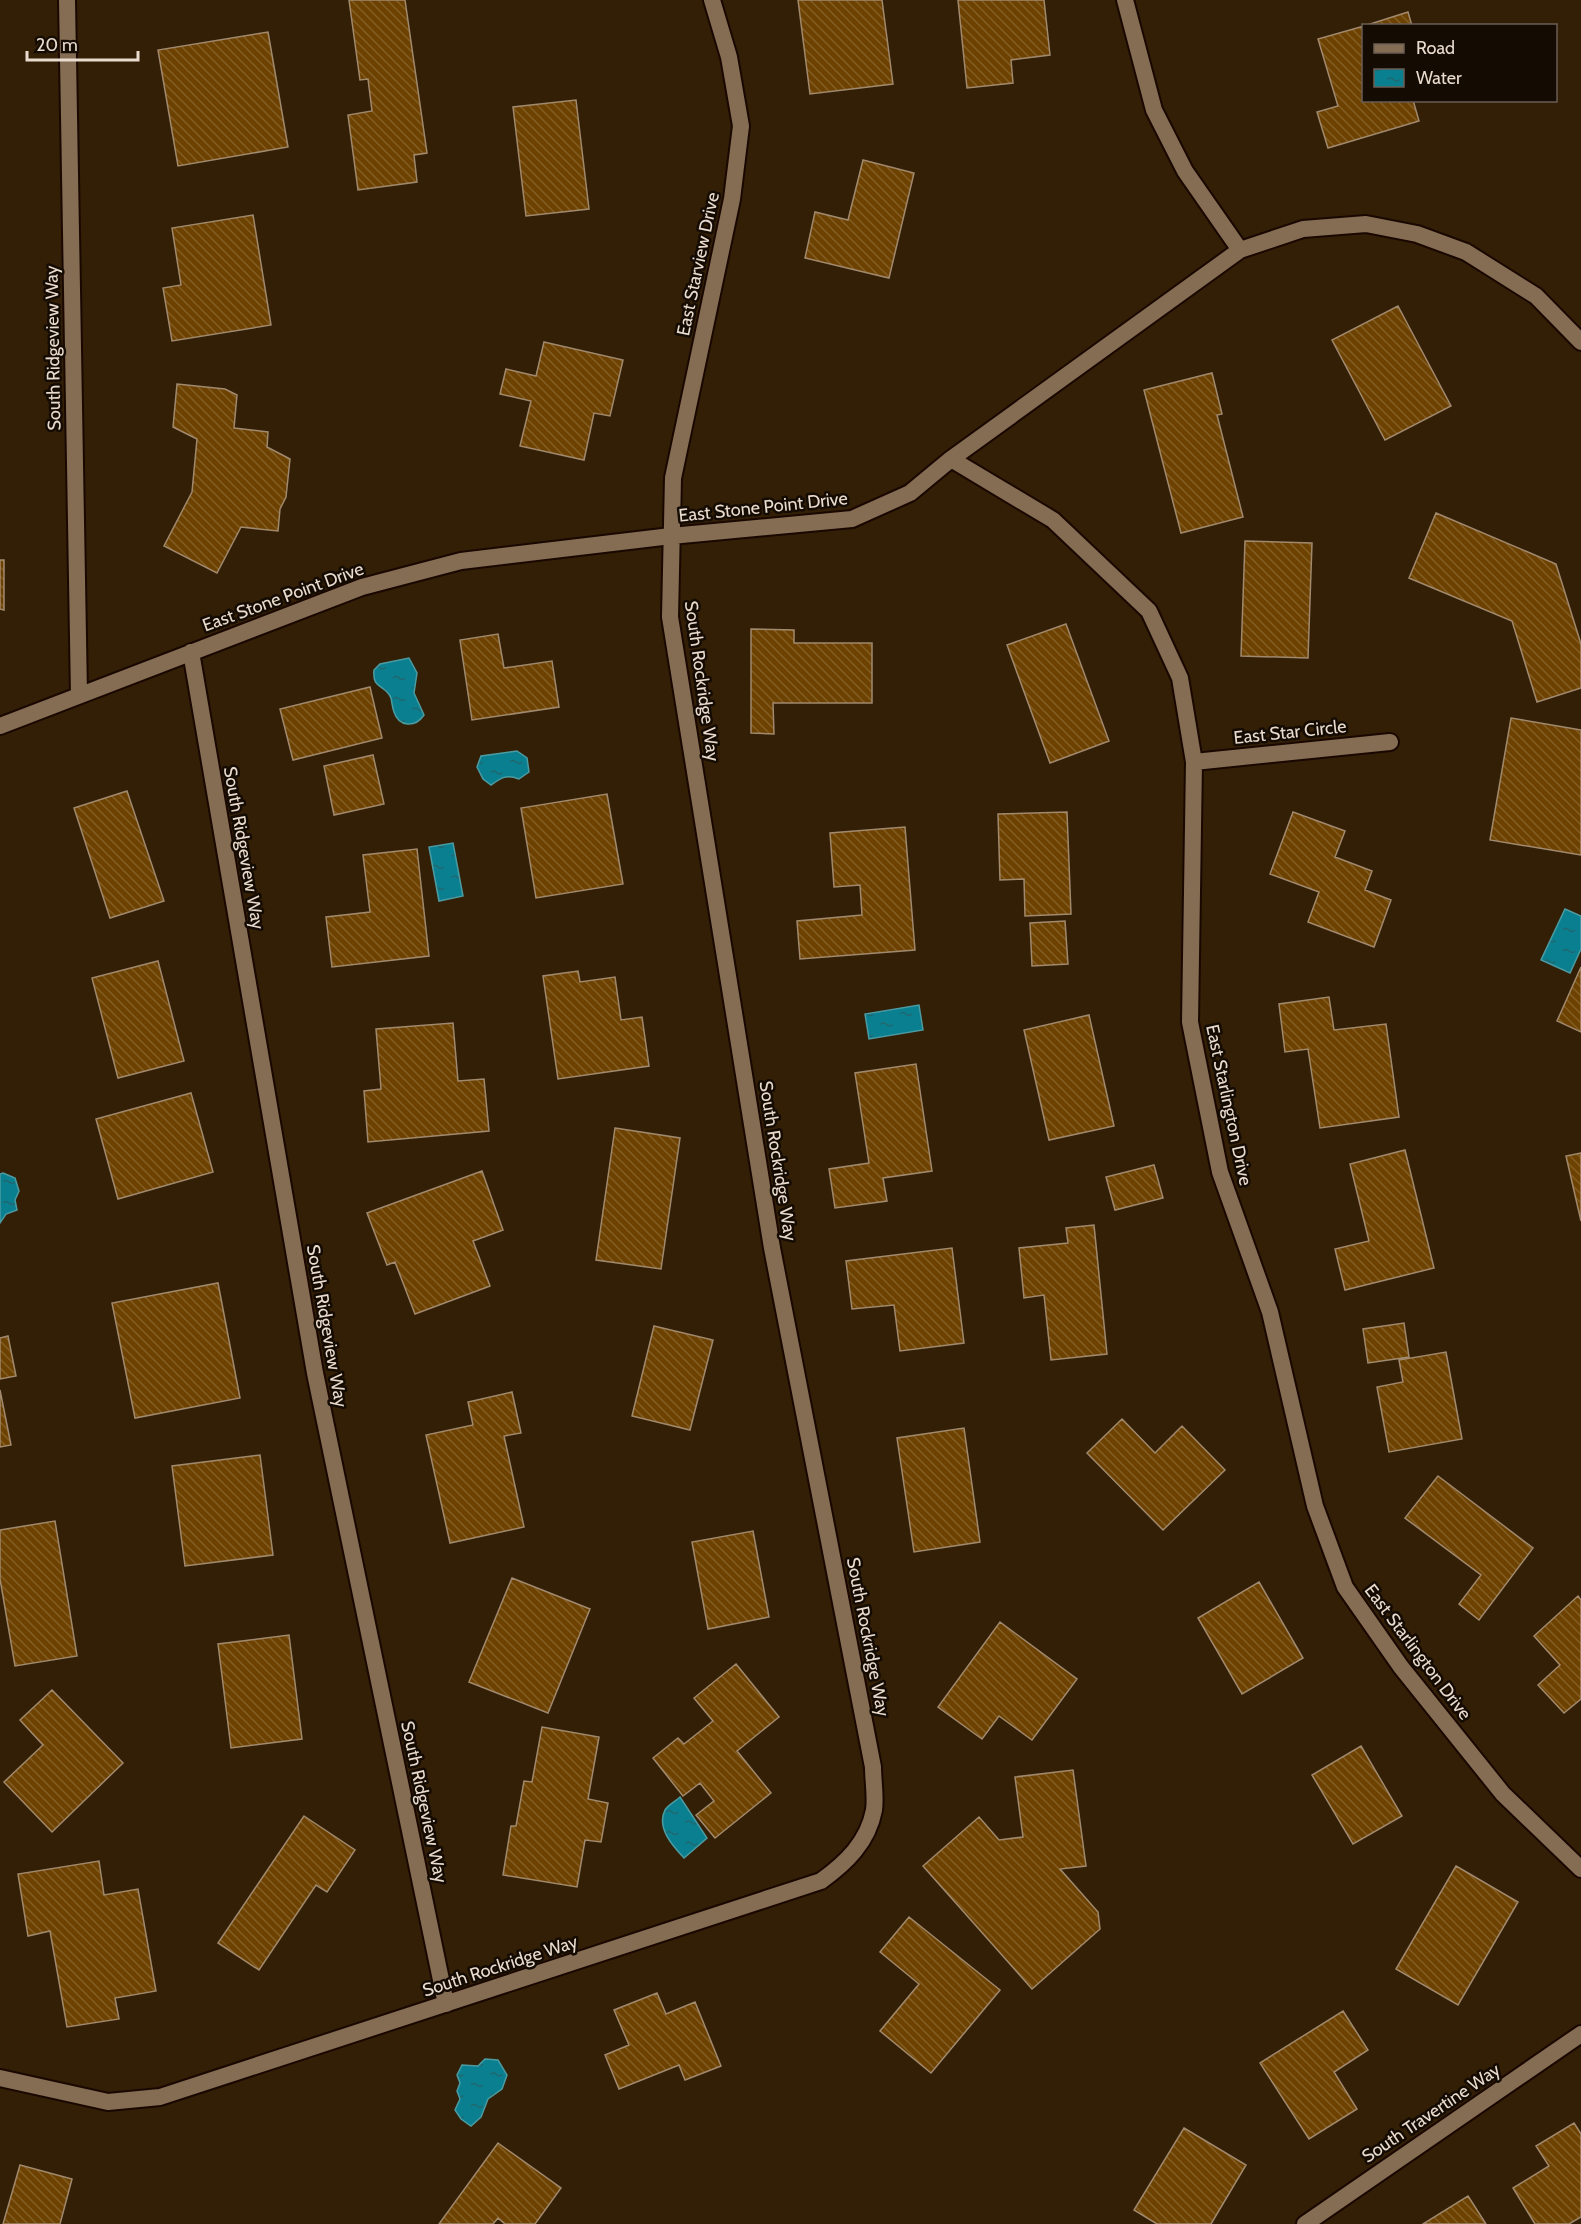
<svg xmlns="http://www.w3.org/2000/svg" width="1581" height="2224" viewBox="0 0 1581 2224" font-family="Cabin,sans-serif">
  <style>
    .water { fill: url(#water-ripples); stroke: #4c9ba2; stroke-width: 1.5 }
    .building { fill: url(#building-back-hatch); stroke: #a1896e; stroke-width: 1.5 }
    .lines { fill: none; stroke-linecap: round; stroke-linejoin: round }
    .minor-casing { stroke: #1a0800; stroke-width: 20 }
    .minor { stroke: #856d53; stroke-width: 16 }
    .labels { text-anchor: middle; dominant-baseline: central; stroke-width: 5; stroke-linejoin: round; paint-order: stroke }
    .street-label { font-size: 18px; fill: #e9dbcd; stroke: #140b03 }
  </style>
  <defs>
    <pattern id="water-ripples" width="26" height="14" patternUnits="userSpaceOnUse" patternTransform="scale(1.5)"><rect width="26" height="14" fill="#097f8f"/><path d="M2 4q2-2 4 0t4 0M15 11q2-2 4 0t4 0" fill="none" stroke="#21676f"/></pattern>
    <pattern id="building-back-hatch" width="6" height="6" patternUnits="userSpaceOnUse" patternTransform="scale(1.5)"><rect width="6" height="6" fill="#6d4200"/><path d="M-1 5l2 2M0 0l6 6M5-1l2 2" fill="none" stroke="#825d24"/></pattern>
  </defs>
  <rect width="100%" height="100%" fill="#331f06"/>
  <path class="water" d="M 409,658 L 417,673 L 414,693 L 424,715 C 415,728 399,727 394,712 C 392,707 392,702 391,698 C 385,684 372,690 374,670 L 380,664 Z
    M 517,751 L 527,758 L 529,772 L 519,779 C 506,774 501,778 491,785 L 483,779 L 477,767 L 481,756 Z
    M 453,843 L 463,896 L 439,901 L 429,847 Z
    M 1565,909 L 1581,916 L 1581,949 L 1570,973 L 1541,960 Z
    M 919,1005 L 923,1030 L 869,1039 L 865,1014 Z
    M 3,1173 L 15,1178 L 19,1191 L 15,1200 L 17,1210 L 6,1214 L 0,1223 L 0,1174 Z
    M 680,1797 L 707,1838 L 684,1858 C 673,1846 656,1828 665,1810 C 668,1805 676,1801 680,1797 Z
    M 485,2059 L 498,2060 L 507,2075 L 502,2089 L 488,2099 L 481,2117 L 471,2126 L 461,2119 L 455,2110 L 460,2099 L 457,2091 L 460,2083 L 457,2075 L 462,2065 L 478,2066 Z"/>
  <path class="building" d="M 349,0 L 405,0 L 427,153 L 414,155 L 417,182 L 358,190 L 348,115 L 372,111 L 368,79 L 360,80 Z
    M 798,0 L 882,0 L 893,84 L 810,94 Z
    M 958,0 L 1044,0 L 1050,55 L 1011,60 L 1013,83 L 967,88 Z
    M 1408,12 L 1412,26 L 1364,26 Z
    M 1364,26 L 1364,100 L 1413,100 L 1419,121 L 1328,148 L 1317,112 L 1338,106 L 1318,39 Z
    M 268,32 L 288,147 L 178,166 L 158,50 Z
    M 576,100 L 589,209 L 526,216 L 513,107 Z
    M 863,160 L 914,173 L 889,278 L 805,258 L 815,212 L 848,220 Z
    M 253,215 L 271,325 L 172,341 L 163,288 L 181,285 L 172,228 Z
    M 1398,306 L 1451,406 L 1385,440 L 1332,340 Z
    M 544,342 L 623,360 L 610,416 L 594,413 L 584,460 L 520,446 L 531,401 L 500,394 L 506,369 L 536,376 Z
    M 1212,373 L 1222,414 L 1217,415 L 1243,517 L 1181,533 L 1144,390 Z
    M 177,384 L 225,389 L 237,395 L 234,428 L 268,432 L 267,447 L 290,459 L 286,497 L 280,509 L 278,531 L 241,527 L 217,573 L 164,546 L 192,492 L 197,439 L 173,427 Z
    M 1436,513 L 1556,564 L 1581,644 L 1581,688 L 1537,702 L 1512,621 L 1409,578 Z
    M 1245,541 L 1312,543 L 1308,658 L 1241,656 Z
    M 0,560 L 4,560 L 4,610 L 0,609 Z
    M 1066,624 L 1109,741 L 1050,763 L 1007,645 Z
    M 751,629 L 794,630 L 794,643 L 872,643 L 872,703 L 773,703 L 774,734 L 751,733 Z
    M 498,634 L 504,668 L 552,661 L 559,707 L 472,720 L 460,640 Z
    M 370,687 L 382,738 L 293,760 L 280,709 Z
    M 1511,718 L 1581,730 L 1581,855 L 1490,840 Z
    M 373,755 L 384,804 L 334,815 L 324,766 Z
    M 127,791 L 164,901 L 110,918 L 74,808 Z
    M 607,794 L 623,884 L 536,898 L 521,808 Z
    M 1067,812 L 1071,914 L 1025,916 L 1024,879 L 1000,880 L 998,814 Z
    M 1293,812 L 1345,831 L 1335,857 L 1372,871 L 1365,890 L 1391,900 L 1374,947 L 1308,922 L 1319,892 L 1270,874 Z
    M 905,827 L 915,950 L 800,959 L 797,921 L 862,915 L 860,885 L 834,887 L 830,833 Z
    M 417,849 L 429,956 L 332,967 L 326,917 L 370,912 L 363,855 Z
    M 1065,921 L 1068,964 L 1032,966 L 1030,923 Z
    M 158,961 L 184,1061 L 118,1078 L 92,978 Z
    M 1581,967 L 1581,1032 L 1557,1021 Z
    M 578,971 L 580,982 L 615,977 L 621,1020 L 642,1017 L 649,1066 L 558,1079 L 543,976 Z
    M 1329,997 L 1334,1030 L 1386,1024 L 1399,1117 L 1320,1128 L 1308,1049 L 1285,1052 L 1279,1004 Z
    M 1089,1015 L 1114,1126 L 1049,1140 L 1024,1030 Z
    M 453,1023 L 458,1081 L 484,1079 L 489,1131 L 368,1142 L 364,1091 L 381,1089 L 376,1029 Z
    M 916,1064 L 932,1171 L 883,1178 L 887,1201 L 835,1208 L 829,1169 L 869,1163 L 855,1073 Z
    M 191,1093 L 213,1172 L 118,1199 L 96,1119 Z
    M 615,1128 L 680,1138 L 661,1269 L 596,1260 Z
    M 1405,1150 L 1434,1268 L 1345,1290 L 1335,1249 L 1369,1241 L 1350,1164 Z
    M 1581,1153 L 1581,1221 L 1566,1156 Z
    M 1154,1165 L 1163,1198 L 1115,1210 L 1106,1177 Z
    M 482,1171 L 503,1230 L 473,1241 L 490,1286 L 415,1314 L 395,1262 L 387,1265 L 367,1213 Z
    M 1094,1225 L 1107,1354 L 1051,1360 L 1044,1295 L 1024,1298 L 1019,1248 L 1068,1243 L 1066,1228 Z
    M 952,1248 L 964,1343 L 900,1351 L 894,1305 L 852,1309 L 846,1261 Z
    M 218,1283 L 240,1398 L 135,1418 L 112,1303 Z
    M 1404,1323 L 1409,1357 L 1368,1363 L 1363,1329 Z
    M 654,1326 L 713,1340 L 690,1430 L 632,1416 Z
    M 8,1336 L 16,1376 L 0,1379 L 0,1338 Z
    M 1446,1352 L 1462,1439 L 1389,1452 L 1377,1387 L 1403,1382 L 1399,1360 Z
    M 0,1390 L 11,1445 L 0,1447 Z
    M 512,1392 L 521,1433 L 504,1436 L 524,1527 L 450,1543 L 426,1435 L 473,1425 L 468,1402 Z
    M 1122,1419 L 1155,1453 L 1182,1426 L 1225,1470 L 1163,1530 L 1087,1453 Z
    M 964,1428 L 980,1542 L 914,1552 L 897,1438 Z
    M 260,1455 L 273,1555 L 185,1566 L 172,1466 Z
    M 1438,1476 L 1533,1548 L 1479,1620 L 1459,1604 L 1481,1575 L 1405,1518 Z
    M 55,1521 L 77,1656 L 15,1666 L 0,1579 L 0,1530 Z
    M 753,1531 L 769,1617 L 708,1629 L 692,1542 Z
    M 512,1578 L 590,1609 L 548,1713 L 469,1682 Z
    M 1259,1582 L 1303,1658 L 1242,1694 L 1198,1618 Z
    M 1578,1596 L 1581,1600 L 1581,1699 L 1564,1713 L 1538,1685 L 1560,1665 L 1534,1636 Z
    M 1000,1622 L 1077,1679 L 1032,1740 L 999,1716 L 982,1739 L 938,1707 Z
    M 289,1635 L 302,1739 L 231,1748 L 218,1644 Z
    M 736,1664 L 779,1717 L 737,1751 L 771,1793 L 715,1838 L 696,1815 L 714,1801 L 700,1783 L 683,1796 L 653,1758 L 678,1738 L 684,1744 L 713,1721 L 694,1698 Z
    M 52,1690 L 123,1763 L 52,1832 L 4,1782 L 43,1745 L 20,1720 Z
    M 542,1727 L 599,1737 L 588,1799 L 608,1803 L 601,1842 L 585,1840 L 577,1887 L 503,1875 L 511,1826 L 516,1826 L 524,1781 L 532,1782 Z
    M 1361,1746 L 1402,1816 L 1353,1844 L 1312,1775 Z
    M 1073,1770 L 1086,1866 L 1060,1869 L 1098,1912 L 1100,1929 L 1032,1989 L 923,1866 L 979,1817 L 999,1840 L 1023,1837 L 1015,1777 Z
    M 304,1816 L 355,1850 L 327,1892 L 316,1885 L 259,1970 L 218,1943 Z
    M 99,1861 L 104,1895 L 138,1889 L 156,1991 L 115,1998 L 119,2019 L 67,2027 L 50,1931 L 28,1936 L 18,1874 Z
    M 1456,1866 L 1518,1902 L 1458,2005 L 1396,1969 Z
    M 909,1917 L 1000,1990 L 931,2073 L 880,2031 L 919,1984 L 880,1952 Z
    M 657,1993 L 666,2014 L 695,2002 L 721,2066 L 685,2080 L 679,2065 L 619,2089 L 605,2055 L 629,2045 L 614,2010 Z
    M 1343,2011 L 1368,2050 L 1334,2072 L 1357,2109 L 1309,2139 L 1260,2063 Z
    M 1574,2123 L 1581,2134 L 1581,2217 L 1569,2224 L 1535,2224 L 1513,2188 L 1549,2166 L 1536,2146 Z
    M 1184,2128 L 1246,2165 L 1211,2224 L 1157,2224 L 1134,2210 Z
    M 498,2143 L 561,2188 L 535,2224 L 505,2224 L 498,2218 L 493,2224 L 439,2224 Z
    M 20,2165 L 72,2179 L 60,2224 L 3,2224 Z
    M 1468,2196 L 1486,2224 L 1423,2224 Z"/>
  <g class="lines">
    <defs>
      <path id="minor" d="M 67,0 L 79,695
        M 1125,0 L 1154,110 L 1185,171 L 1240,250
        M 951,459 L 1053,520 L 1149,611 L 1180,678 L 1194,762 L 1190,1022 L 1220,1172 L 1270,1312 L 1315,1506 L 1345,1587 L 1401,1667 L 1503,1794 L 1581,1869
        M 191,652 L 315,1373 L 446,2004
        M 0,726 L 362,587 L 461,561 L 671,536 L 852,519 L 910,493 L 951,459 L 1240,250 L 1303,229 L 1366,224 L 1417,234 L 1466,252 L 1536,296 L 1581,342
        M 1194,762 L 1390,742
        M 0,2078 L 108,2102 L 160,2097 L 821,1881 C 846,1863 868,1842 874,1810 C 876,1797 873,1781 873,1767 L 772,1248 L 670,617 L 673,478 L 732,199 L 741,126 L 729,57 L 712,0
        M 1305,2224 L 1581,2034"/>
    </defs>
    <use href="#minor" class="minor-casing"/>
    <use href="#minor" class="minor"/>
  </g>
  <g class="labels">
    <g class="street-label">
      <text transform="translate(698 264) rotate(-78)">East Starview Drive</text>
      <text transform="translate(53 348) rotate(-91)">South Ridgeview Way</text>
      <text transform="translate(763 507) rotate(-6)">East Stone Point Drive</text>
      <text transform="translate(283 597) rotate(-20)">East Stone Point Drive</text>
      <text transform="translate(702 681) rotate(82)">South Rockridge Way</text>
      <text transform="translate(1290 732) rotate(-6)">East Star Circle</text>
      <text transform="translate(244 848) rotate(80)">South Ridgeview Way</text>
      <text transform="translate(1229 1105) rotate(78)">East Starlington Drive</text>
      <text transform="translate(778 1161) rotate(81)">South Rockridge Way</text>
      <text transform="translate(327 1326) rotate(80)">South Ridgeview Way</text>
      <text transform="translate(868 1637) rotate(79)">South Rockridge Way</text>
      <text transform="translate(1418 1652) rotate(53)">East Starlington Drive</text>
      <text transform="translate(424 1802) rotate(78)">South Ridgeview Way</text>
      <text transform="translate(500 1966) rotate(-18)">South Rockridge Way</text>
      <text transform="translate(1431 2113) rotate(-34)">South Travertine Way</text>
    </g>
  </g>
  <rect x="1362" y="24" width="195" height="78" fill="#140b03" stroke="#695e54" stroke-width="1.5"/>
  <rect x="1374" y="44" width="30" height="9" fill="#856d53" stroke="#695e54" stroke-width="1.5"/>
  <text x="1416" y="54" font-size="18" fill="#e9dbcd">Road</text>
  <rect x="1374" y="69" width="30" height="18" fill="url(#water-ripples)" stroke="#695e54" stroke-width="1.5"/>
  <text x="1416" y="84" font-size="18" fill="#e9dbcd">Water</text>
  <path d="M27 51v9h111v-9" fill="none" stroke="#e9dbcd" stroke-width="3"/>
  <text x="36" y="51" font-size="18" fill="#e9dbcd" stroke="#140b03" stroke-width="4.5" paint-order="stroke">20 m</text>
</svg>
